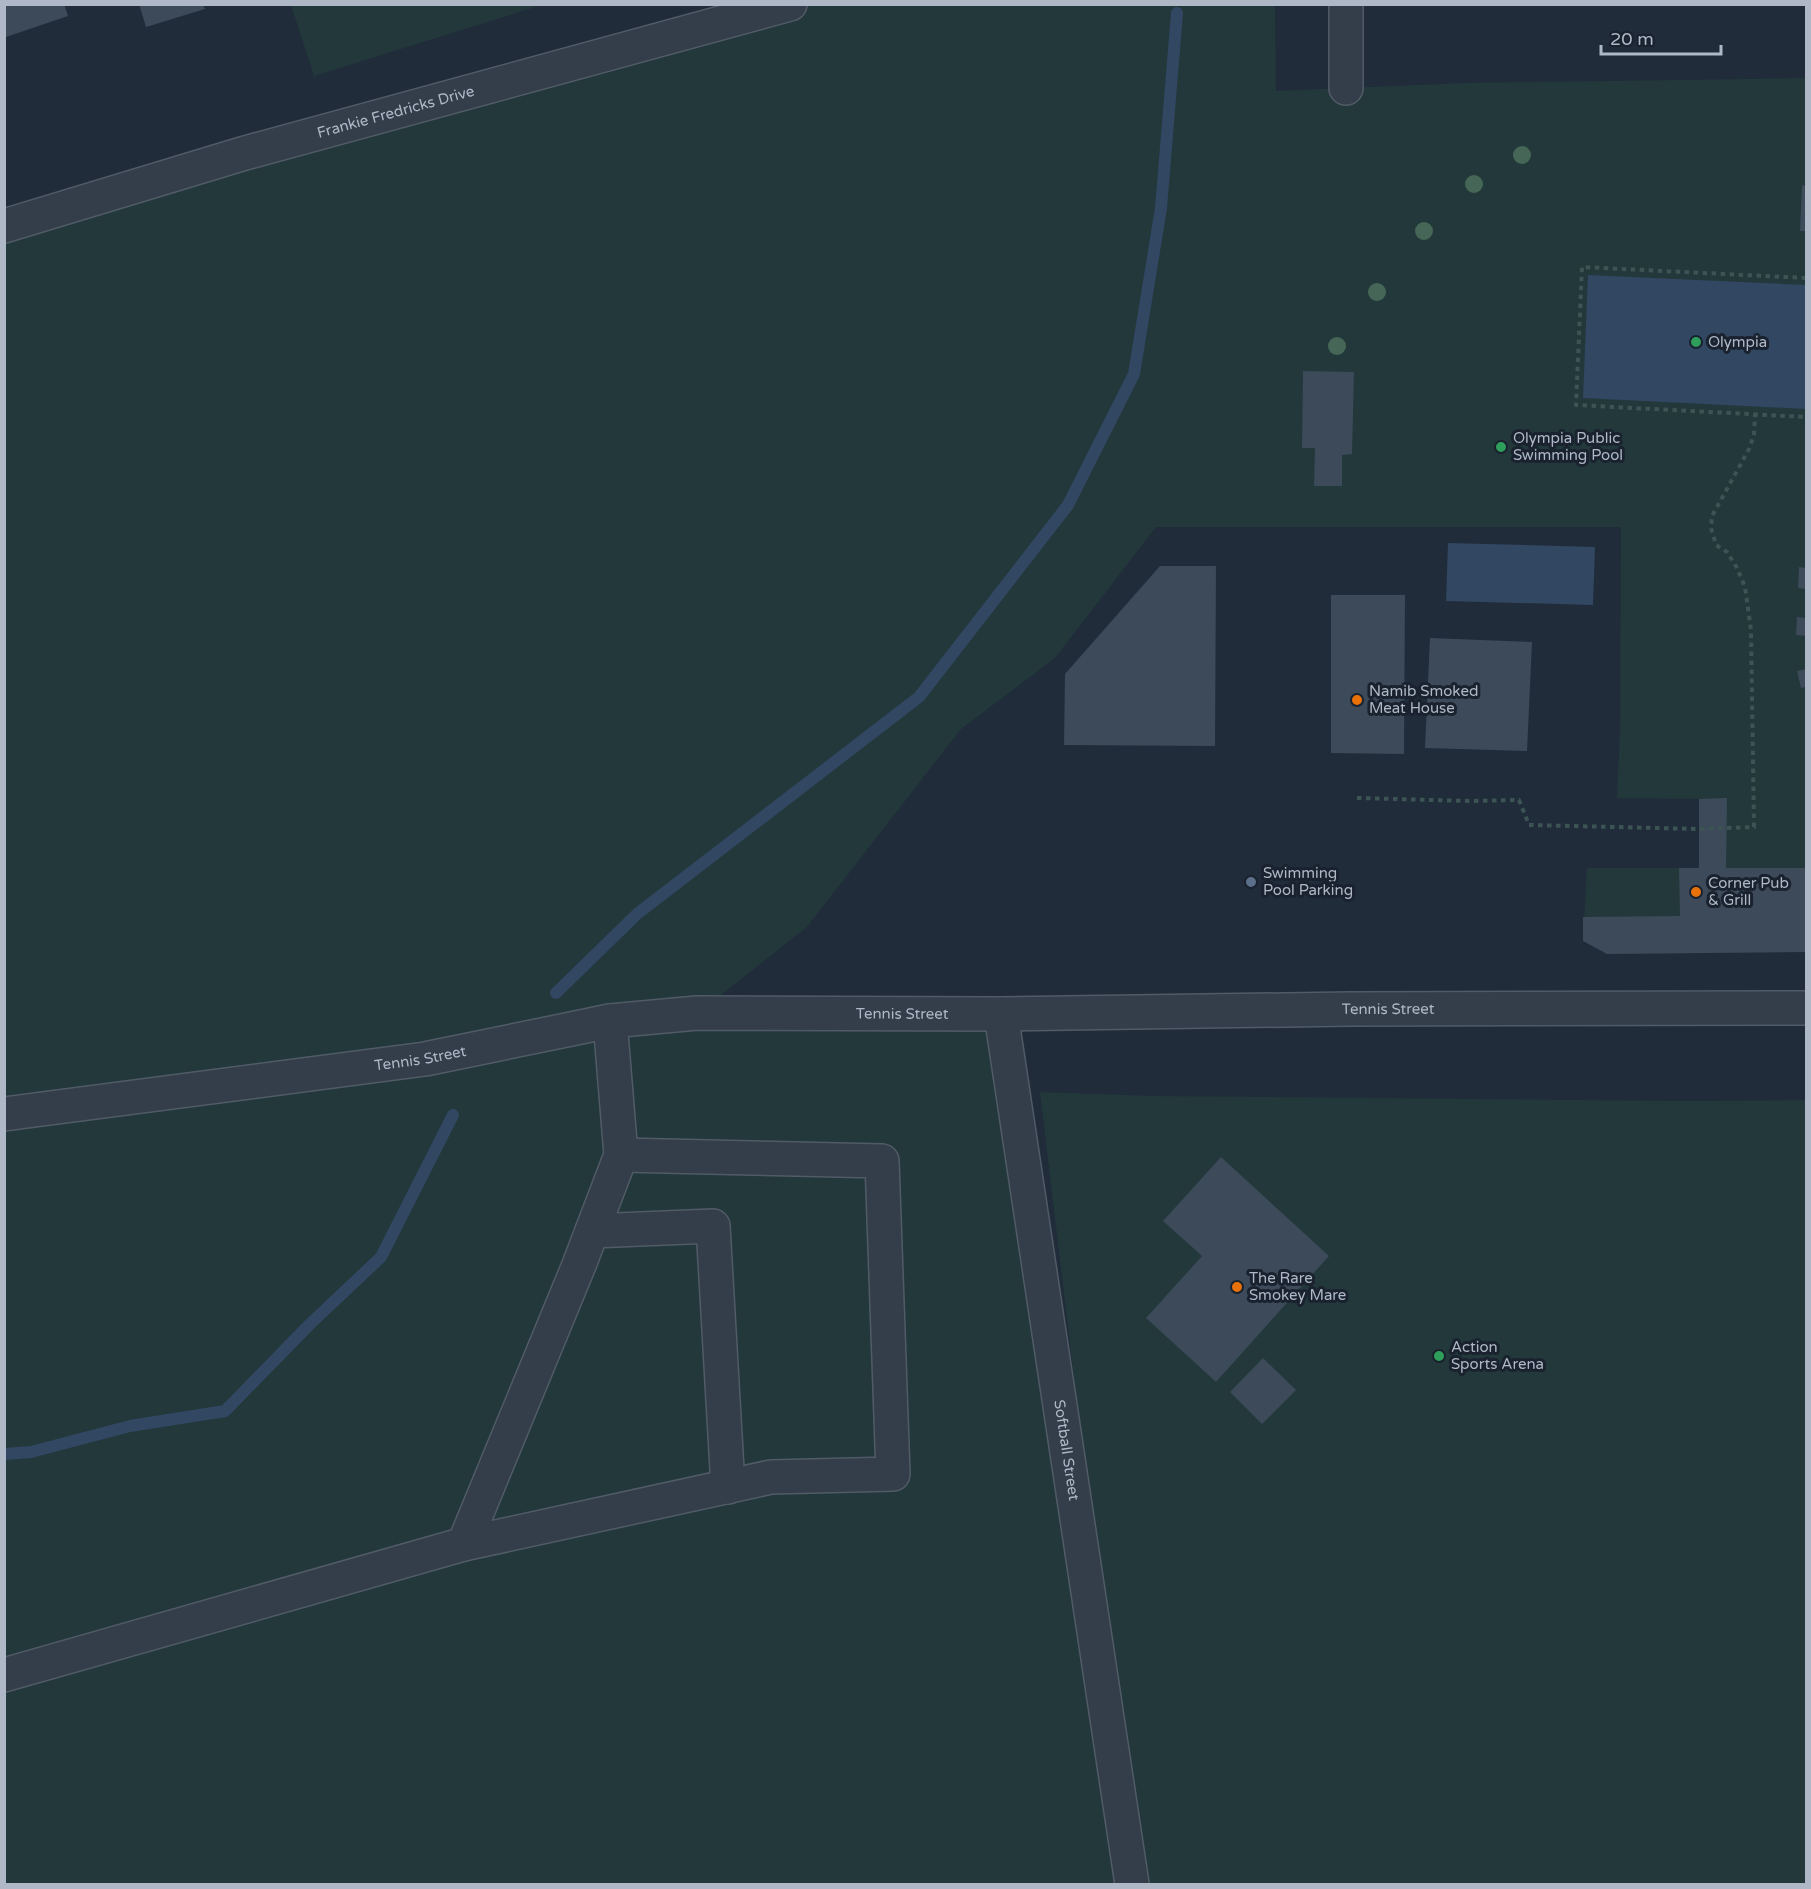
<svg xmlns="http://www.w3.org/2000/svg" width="1811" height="1889" viewBox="0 0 1811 1889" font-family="'Varela Round',sans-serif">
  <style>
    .green { fill: #22383b }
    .water { fill: #324762 }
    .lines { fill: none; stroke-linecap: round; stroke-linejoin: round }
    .stream { stroke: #324762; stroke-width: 12 }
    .building { fill: #3c4a59 }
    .minor-casing { stroke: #515b67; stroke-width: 36 }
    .path { stroke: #3d5455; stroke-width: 4; stroke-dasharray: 4.5 4.5; stroke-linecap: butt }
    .minor { stroke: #343d4a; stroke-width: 33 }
    .tree { fill: #466757 }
    .leisure-dot { fill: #2e9e5b; stroke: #19222e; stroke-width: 2 }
    .food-dot { fill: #e8710a; stroke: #19222e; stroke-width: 2 }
    .service-dot { fill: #5c6f8a; stroke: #19222e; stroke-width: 2 }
    .labels { text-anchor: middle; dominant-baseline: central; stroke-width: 6; stroke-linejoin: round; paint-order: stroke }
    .street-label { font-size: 15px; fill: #aeb8c6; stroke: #19222e }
    .poi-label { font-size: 15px; fill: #aeb8c6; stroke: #19222e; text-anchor: start }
  </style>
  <rect width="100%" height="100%" fill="#202c3a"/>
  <path class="green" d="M 291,5 L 291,4 L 542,5 L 314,76 Z
    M 796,5 L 1275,5 L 1276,91 L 1465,83 L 1806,78 L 1806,952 L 1607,954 L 1583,941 L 1587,868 L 1699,868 L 1699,799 L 1617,798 L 1620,731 L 1621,527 L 1156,527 L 1055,658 L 961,729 L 807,927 L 698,1013 L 1001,1014 L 1132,1884 L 5,1884 L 5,233 Z
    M 1040,1092 L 1153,1096 L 1693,1101 L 1806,1100 L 1806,1884 L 1146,1884 L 1102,1612 Z"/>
  <path class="water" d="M 1588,275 L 1806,285 L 1806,409 L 1583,398 Z
    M 1448,543 L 1595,547 L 1593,605 L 1446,601 Z"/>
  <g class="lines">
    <path class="stream" d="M 556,993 L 637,914 L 919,697 L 1068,505 L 1134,374 L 1161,208 L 1177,13
      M 4,1454 L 31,1452 L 130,1426 L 225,1411 L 309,1325 L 381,1257 L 453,1115"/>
  </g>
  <path class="building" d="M 4,4 L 64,4 L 68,16 L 6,37 Z
    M 139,4 L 203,4 L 205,9 L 146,27 Z
    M 1802,185 L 1806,186 L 1806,231 L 1800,231 Z
    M 1303,371 L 1354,372 L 1352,454 L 1342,455 L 1342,486 L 1314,486 L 1315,448 L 1302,448 Z
    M 1160,566 L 1216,566 L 1215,746 L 1064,745 L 1065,674 Z
    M 1799,567 L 1806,568 L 1806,589 L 1798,588 Z
    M 1331,595 L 1405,595 L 1404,754 L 1331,753 Z
    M 1797,617 L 1806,618 L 1806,636 L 1796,635 Z
    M 1430,638 L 1532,642 L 1527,751 L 1425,748 Z
    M 1806,669 L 1806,687 L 1801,688 L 1797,671 Z
    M 1727,798 L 1726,868 L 1806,868 L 1806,952 L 1607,954 L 1583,941 L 1583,917 L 1680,916 L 1679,868 L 1699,868 L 1699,799 Z
    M 1221,1157 L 1329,1256 L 1216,1382 L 1146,1318 L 1202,1256 L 1163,1221 Z
    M 1263,1358 L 1296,1390 L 1262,1424 L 1230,1392 Z"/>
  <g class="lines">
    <defs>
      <g id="minor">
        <path d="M 1346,4 L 1346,88"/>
        <path id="s1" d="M 4,226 L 245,153 L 790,4"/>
        <path id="s2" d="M 1001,1014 L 1132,1884"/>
        <path id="s3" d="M 4,1114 L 425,1059 L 610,1021 L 697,1013 L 1001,1014 L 1350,1009 L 1806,1008"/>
        <path d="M 592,1231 L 713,1226 L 728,1487"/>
        <path d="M 464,1544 L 771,1477 L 893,1474 L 882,1161 L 621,1155"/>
        <path d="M 4,1675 L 464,1544 L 579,1265 L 621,1155 L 610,1021"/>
      </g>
    </defs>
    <use href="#minor" class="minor-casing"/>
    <path class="path" d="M 1806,278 L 1582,267 L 1576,405 L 1806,417
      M 1357,798 L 1470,801 L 1519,800 L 1529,825 L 1699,829 L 1754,827 L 1751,630 L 1745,587 L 1737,568 L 1727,552 L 1716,545 L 1711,528 L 1712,516 L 1749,449 L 1754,435 L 1755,415"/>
    <use href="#minor" class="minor"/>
  </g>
  <g class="tree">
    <circle cx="1522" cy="155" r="9"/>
    <circle cx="1474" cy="184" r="9"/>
    <circle cx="1424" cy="231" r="9"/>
    <circle cx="1377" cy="292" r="9"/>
    <circle cx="1337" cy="346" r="9"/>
  </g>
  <g class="leisure-dot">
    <circle cx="1696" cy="342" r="6"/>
    <circle cx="1501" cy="447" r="6"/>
    <circle cx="1439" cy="1356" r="6"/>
  </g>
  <g class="food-dot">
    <circle cx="1357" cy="700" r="6"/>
    <circle cx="1696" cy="892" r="6"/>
    <circle cx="1237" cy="1287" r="6"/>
  </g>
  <circle class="service-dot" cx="1251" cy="882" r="6"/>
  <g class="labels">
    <g class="street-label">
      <text stroke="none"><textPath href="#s1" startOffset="408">Frankie Fredricks Drive</textPath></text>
      <text stroke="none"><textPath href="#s3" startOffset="1392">Tennis Street</textPath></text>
      <text stroke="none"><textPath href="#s3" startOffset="906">Tennis Street</textPath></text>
      <text stroke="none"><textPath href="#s3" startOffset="420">Tennis Street</textPath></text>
      <text stroke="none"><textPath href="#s2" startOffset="441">Softball Street</textPath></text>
    </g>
    <g class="poi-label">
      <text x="1708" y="342">Olympia</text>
      <text x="1513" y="438">Olympia Public<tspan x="1513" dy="17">Swimming Pool</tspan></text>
      <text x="1369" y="691">Namib Smoked<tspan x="1369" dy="17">Meat House</tspan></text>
      <text x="1263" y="873">Swimming<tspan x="1263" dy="17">Pool Parking</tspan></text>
      <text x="1708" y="883">Corner Pub<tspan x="1708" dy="17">&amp; Grill</tspan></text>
      <text x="1249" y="1278">The Rare<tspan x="1249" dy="17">Smokey Mare</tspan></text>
      <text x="1451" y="1347">Action<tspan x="1451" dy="17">Sports Arena</tspan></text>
    </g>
  </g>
  <rect width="1811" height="1889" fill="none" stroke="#aeb8c6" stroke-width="12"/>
  <path d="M1601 45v9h120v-9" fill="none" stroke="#aeb8c6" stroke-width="3"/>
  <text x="1610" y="45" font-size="18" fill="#aeb8c6" stroke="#19222e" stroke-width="4.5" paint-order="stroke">20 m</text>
</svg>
